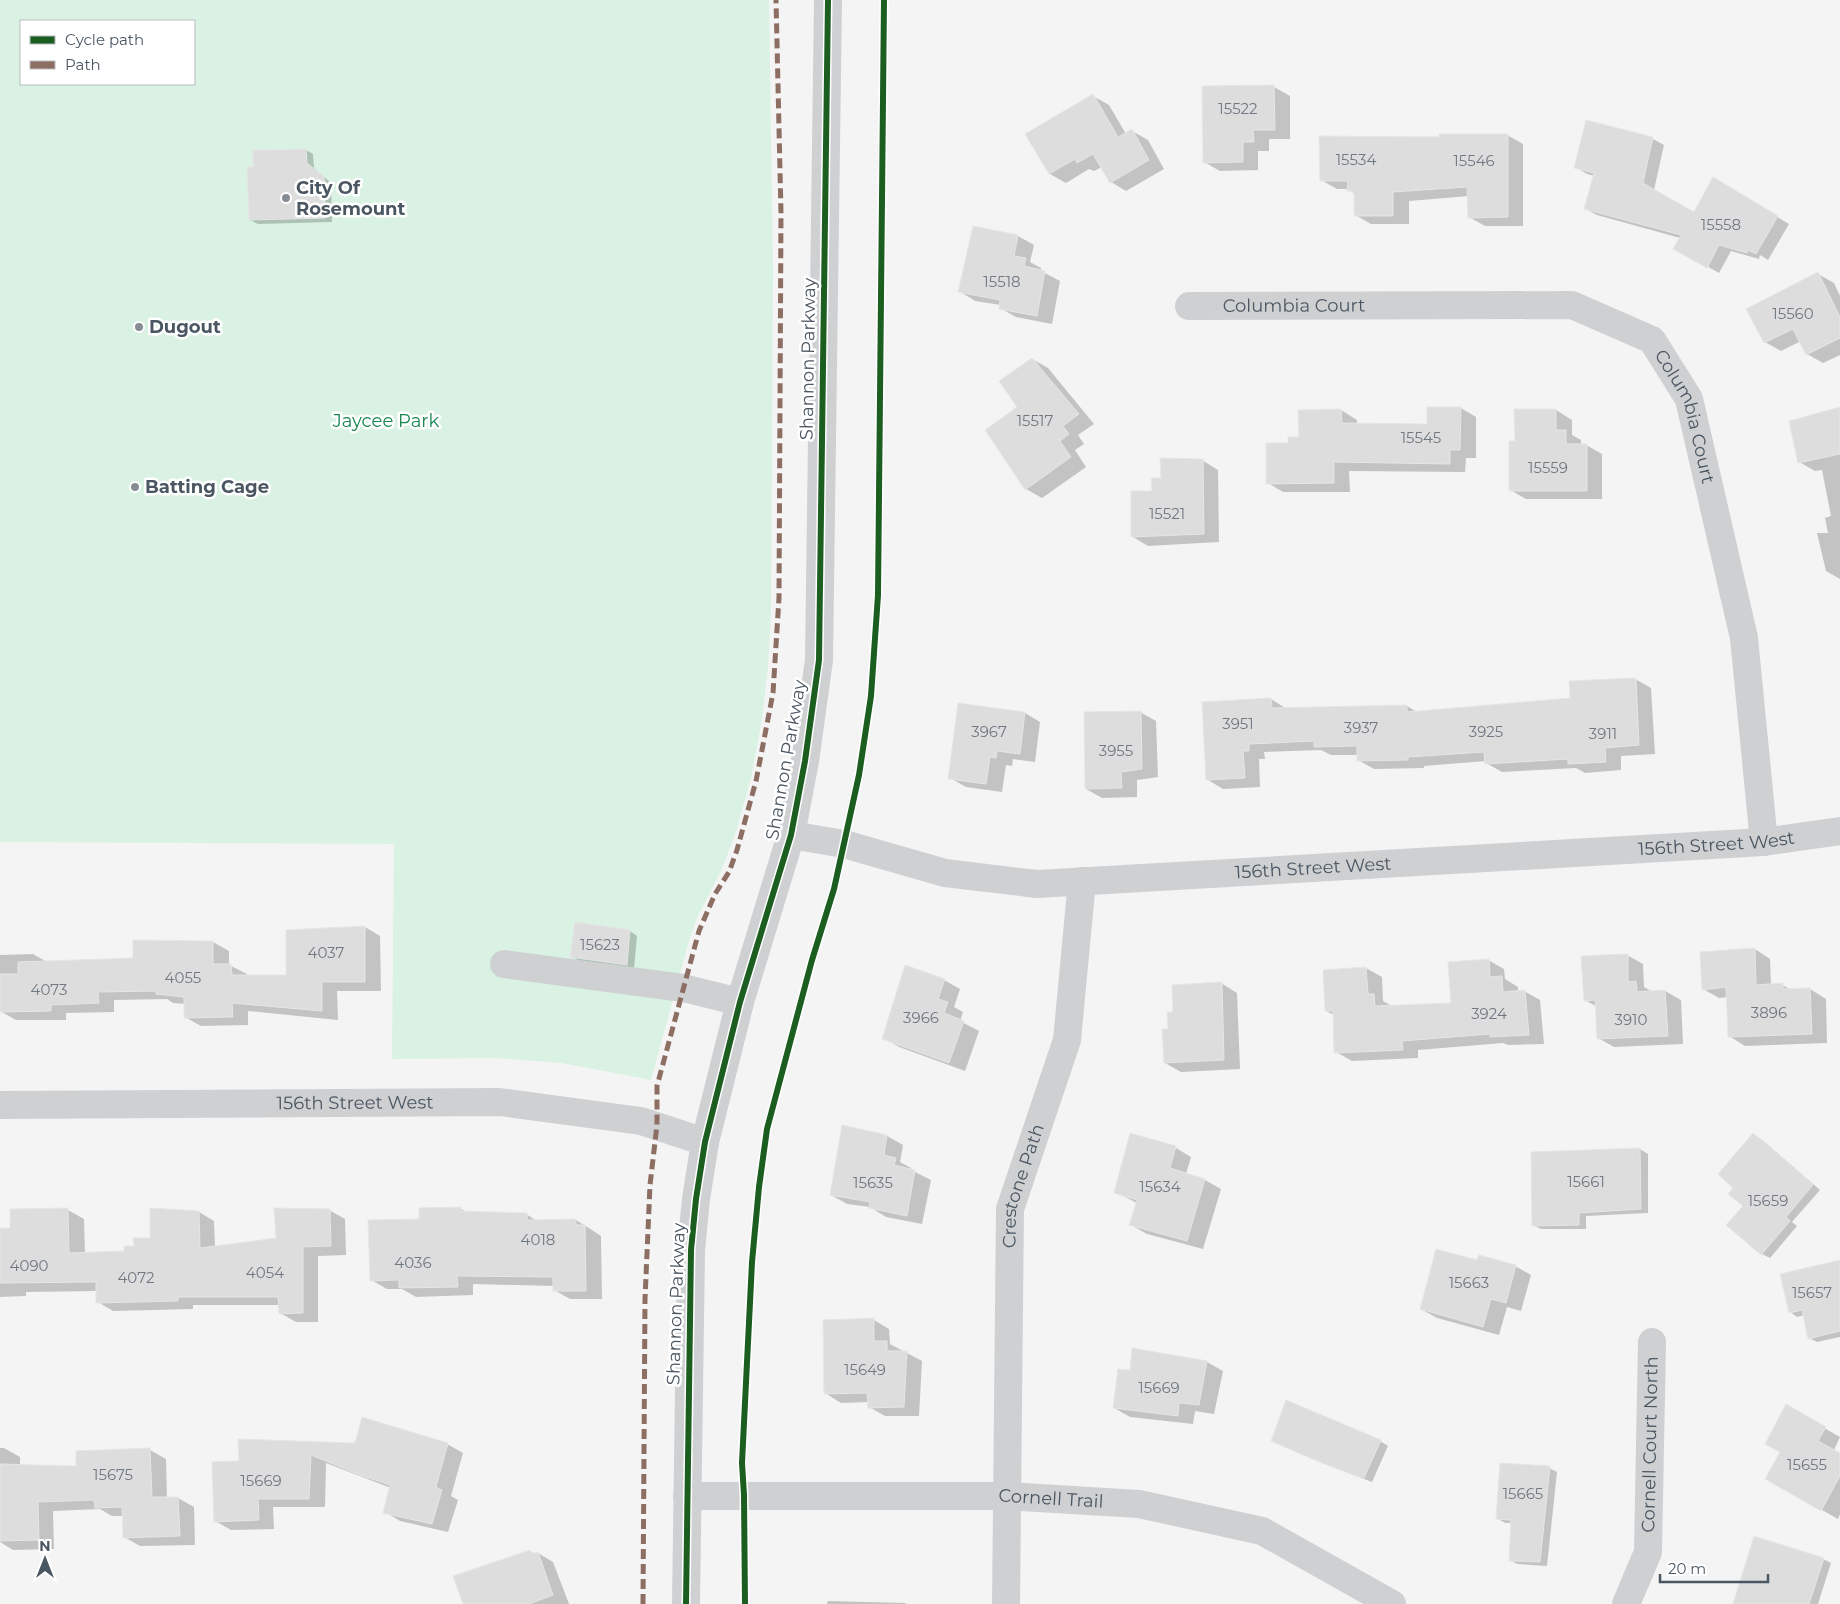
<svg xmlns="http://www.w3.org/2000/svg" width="1840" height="1604" viewBox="0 0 1840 1604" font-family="Montserrat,sans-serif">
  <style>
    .green { fill: #d9f2e3; fill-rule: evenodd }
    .shadow { fill: #0003 }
    .building { fill: #ddddde; stroke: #e5e6e7 }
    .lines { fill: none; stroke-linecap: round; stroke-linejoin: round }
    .minor { stroke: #ced0d2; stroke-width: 28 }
    .quiet { stroke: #8d6e63; stroke-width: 5; stroke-dasharray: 10 5; stroke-linecap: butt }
    .cycleway-casing { stroke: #fff; stroke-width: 9 }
    .cycleway { stroke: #1b5e20; stroke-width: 6 }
    .poi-dot { fill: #868d94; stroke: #fff; stroke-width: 2 }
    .labels { text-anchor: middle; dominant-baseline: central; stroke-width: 5; stroke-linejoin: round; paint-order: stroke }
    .number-label { font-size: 15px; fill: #707881 }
    .poi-label { font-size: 18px; font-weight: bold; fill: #4a5661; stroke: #fff; text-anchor: start }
    .street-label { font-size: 18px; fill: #4a5661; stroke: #fff }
    .park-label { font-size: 18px; fill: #17864f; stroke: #fff }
  </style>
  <rect width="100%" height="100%" fill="#f4f4f4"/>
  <path class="green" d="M 0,0 L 769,0 L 773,268 L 771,613 L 768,666 L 762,719 L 751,778 L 735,835 L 721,871 L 696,920 L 689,941 L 651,1080 L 562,1063 L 495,1058 L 392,1059 L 394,844 L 0,842 ZM 21,21 L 194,21 L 194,84 L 21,84 Z"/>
  <path class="shadow" d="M 1203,87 L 1274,87 L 1290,96 L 1290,139 L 1269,139 L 1269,151 L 1258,151 L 1258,170 L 1220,171 L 1204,162 Z
    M 1093,96 L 1109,105 L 1126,134 L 1132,131 L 1148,140 L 1164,169 L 1126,191 L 1111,182 L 1102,167 L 1094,171 L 1089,169 L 1066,183 L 1050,174 L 1027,135 Z
    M 1587,121 L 1653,139 L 1664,145 L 1654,190 L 1695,213 L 1713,179 L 1789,224 L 1768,260 L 1760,255 L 1759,259 L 1731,251 L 1719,273 L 1675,248 L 1680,238 L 1597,215 L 1586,209 L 1595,176 L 1587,174 L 1575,167 Z
    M 1507,135 L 1523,144 L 1523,226 L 1485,226 L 1469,217 L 1469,196 L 1409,201 L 1409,224 L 1371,224 L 1355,215 L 1355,194 L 1348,189 L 1337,189 L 1321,180 L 1440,138 Z
    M 306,150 L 313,154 L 314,168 L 331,183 L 332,222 L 258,224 L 250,220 L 255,168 Z
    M 1018,236 L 1034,245 L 1030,262 L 1041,268 L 1041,271 L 1060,281 L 1052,324 L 1016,317 L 1000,308 L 1001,305 L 975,301 L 959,291 Z
    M 1818,274 L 1834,283 L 1840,296 L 1840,355 L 1823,363 L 1807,354 L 1801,341 L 1781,351 L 1765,342 Z
    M 1032,359 L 1048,368 L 1094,424 L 1078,435 L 1084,444 L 1075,450 L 1086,467 L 1042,498 L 1026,489 L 1019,407 Z
    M 1461,408 L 1476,417 L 1476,458 L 1466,458 L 1465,472 L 1349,471 L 1350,492 L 1283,492 L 1268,483 L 1290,444 L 1341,410 L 1357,420 L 1357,424 L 1428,425 Z
    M 1840,409 L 1840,579 L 1826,571 L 1817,533 L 1828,533 L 1825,518 L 1831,516 L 1822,470 L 1815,471 L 1799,462 Z
    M 1556,410 L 1572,420 L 1572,435 L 1581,440 L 1581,445 L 1586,445 L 1602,454 L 1602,499 L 1526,499 L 1510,490 L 1517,443 Z
    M 1202,460 L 1218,470 L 1219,542 L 1148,546 L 1133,537 L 1153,492 L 1162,480 Z
    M 1635,679 L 1651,688 L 1655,754 L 1621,756 L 1621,770 L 1585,773 L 1576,768 L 1502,772 L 1486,763 L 1486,761 L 1424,766 L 1424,768 L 1374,769 L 1358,760 L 1358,755 L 1331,755 L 1321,750 L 1264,752 L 1265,759 L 1259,759 L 1260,787 L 1223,789 L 1208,780 L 1271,699 L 1287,709 L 1407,706 L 1417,712 L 1572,699 Z
    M 1140,712 L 1156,721 L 1158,777 L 1137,780 L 1137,797 L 1102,798 L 1086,789 Z
    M 1025,713 L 1040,722 L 1035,762 L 1013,759 L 1012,766 L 1006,765 L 1002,792 L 966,787 L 950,778 Z
    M 365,927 L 380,936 L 381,991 L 337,991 L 338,1020 L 248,1011 L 248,1025 L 201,1026 L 185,1017 L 185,1004 L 173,1003 L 167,999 L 114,1000 L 114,1012 L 66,1013 L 66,1020 L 16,1020 L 0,1011 L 0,955 L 33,954 L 47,962 L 135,959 L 134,942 L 213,942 L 229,951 L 229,965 L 247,974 L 247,976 L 287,976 Z
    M 630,931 L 637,936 L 634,968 L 579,961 L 571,956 Z
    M 1755,949 L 1770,959 L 1771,985 L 1782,985 L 1792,990 L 1810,989 L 1826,999 L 1827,1043 L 1745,1046 L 1729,1036 L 1728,997 L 1719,998 L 1703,989 Z
    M 1627,955 L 1643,964 L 1644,987 L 1651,991 L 1665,991 L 1681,1000 L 1683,1044 L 1614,1047 L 1598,1038 L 1597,1007 L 1585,1000 Z
    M 1488,960 L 1504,969 L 1505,979 L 1518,987 L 1518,992 L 1524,991 L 1540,1000 L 1544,1044 L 1508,1045 L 1503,1043 L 1418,1050 L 1418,1058 L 1352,1061 L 1336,1052 L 1334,1015 L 1326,1011 L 1324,971 L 1366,968 L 1382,977 L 1383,1001 L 1390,1005 L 1390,1007 L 1453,1004 Z
    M 944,980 L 960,989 L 954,1007 L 963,1012 L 960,1021 L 979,1031 L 965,1071 L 899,1047 L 884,1038 Z
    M 1221,983 L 1237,993 L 1240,1069 L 1181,1072 L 1165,1063 L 1169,1030 L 1174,1013 Z
    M 1131,1134 L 1176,1148 L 1191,1157 L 1186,1174 L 1205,1180 L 1221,1189 L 1203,1249 L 1147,1234 L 1131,1225 L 1137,1203 L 1115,1192 Z
    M 1754,1135 L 1761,1139 L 1820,1190 L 1792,1222 L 1797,1226 L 1770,1258 L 1762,1254 L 1728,1225 L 1744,1206 L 1735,1187 Z
    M 887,1136 L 903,1145 L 900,1162 L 911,1168 L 911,1170 L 931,1180 L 922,1224 L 886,1217 L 870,1207 L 847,1204 L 831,1195 Z
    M 1640,1149 L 1648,1154 L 1648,1213 L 1586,1216 L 1586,1229 L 1541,1229 L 1533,1225 L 1532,1154 Z
    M 460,1208 L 468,1213 L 526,1214 L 537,1221 L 576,1220 L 592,1230 L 601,1236 L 602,1299 L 570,1299 L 554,1290 L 554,1286 L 473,1284 L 473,1295 L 416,1297 L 402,1289 L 387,1289 L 371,1280 L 421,1220 Z
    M 68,1210 L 84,1219 L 85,1254 L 125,1253 L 199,1212 L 214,1221 L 215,1247 L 277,1239 L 329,1210 L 345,1219 L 346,1255 L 318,1256 L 318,1322 L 296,1322 L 280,1313 L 280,1305 L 193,1305 L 193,1309 L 113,1311 L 98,1302 L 97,1291 L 26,1292 L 26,1296 L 0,1297 L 0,1229 L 12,1229 Z
    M 1840,1261 L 1840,1337 L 1817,1342 L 1809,1338 L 1804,1315 L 1797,1317 L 1790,1312 Z
    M 1478,1262 L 1515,1266 L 1531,1275 L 1521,1311 L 1507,1307 L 1499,1335 L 1437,1318 L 1421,1309 Z
    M 874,1320 L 889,1329 L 890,1344 L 922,1361 L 919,1416 L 885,1416 L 869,1407 L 869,1402 L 841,1403 L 825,1393 Z
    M 1207,1362 L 1223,1371 L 1214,1414 L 1195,1411 L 1193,1424 L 1130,1417 L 1114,1408 L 1131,1372 Z
    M 1786,1406 L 1840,1437 L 1834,1450 L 1840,1454 L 1840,1514 L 1838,1519 L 1783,1488 L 1782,1452 Z
    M 1272,1441 L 1380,1441 L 1388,1446 L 1372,1482 L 1317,1461 Z
    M 447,1444 L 463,1453 L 451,1496 L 458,1500 L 448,1532 L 400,1521 L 385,1512 L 391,1488 L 326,1463 L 325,1507 L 273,1507 L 274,1529 L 231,1530 L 215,1521 L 240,1462 L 355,1445 Z
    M 0,1448 L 4,1448 L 20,1457 L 20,1466 L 77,1467 L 150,1450 L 166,1459 L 167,1498 L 178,1498 L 194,1507 L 195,1545 L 140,1546 L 124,1537 L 123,1516 L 112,1516 L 100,1509 L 53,1511 L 54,1549 L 13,1550 L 0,1542 Z
    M 1549,1468 L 1557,1472 L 1547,1566 L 1517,1564 L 1510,1560 L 1512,1523 L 1505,1523 L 1497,1518 Z
    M 530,1551 L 535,1554 L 538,1553 L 553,1562 L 569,1604 L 465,1604 Z
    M 1823,1559 L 1831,1563 L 1818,1604 L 1734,1604 Z
    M 828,1601 L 905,1603 L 906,1604 L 827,1604 Z"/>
  <path class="building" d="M 1274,85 L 1275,130 L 1253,130 L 1254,142 L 1243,142 L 1243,162 L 1203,163 L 1202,86 Z
    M 1093,94 L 1118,137 L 1132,129 L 1149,160 L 1110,183 L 1093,154 L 1077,163 L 1075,159 L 1049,174 L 1025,134 Z
    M 1586,120 L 1653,137 L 1643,183 L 1694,212 L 1713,177 L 1778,216 L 1756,254 L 1748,250 L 1747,253 L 1719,245 L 1707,268 L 1673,249 L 1681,235 L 1584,209 L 1594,173 L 1574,168 Z
    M 1439,134 L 1508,134 L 1508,217 L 1468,218 L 1467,187 L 1393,192 L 1393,216 L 1354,216 L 1354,191 L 1347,191 L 1348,181 L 1320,181 L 1319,136 L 1439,137 Z
    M 306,149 L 307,163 L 324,177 L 325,218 L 249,220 L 247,167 L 253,167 L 253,150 Z
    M 973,226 L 1018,235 L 1014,256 L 1026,258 L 1024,266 L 1045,271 L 1037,316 L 999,309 L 1000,300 L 958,292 Z
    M 1818,272 L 1840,317 L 1840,338 L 1806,355 L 1793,329 L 1764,343 L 1746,309 Z
    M 1032,358 L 1079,414 L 1063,426 L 1069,434 L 1060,441 L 1071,457 L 1025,490 L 985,430 L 1017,407 L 999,381 Z
    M 1427,407 L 1461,407 L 1460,450 L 1450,450 L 1450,464 L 1334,462 L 1334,483 L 1266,484 L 1266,443 L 1288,443 L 1288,437 L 1299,437 L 1298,410 L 1341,409 L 1342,423 L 1427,424 Z
    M 1840,407 L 1840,454 L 1798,463 L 1789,421 Z
    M 1514,409 L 1556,409 L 1556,430 L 1566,430 L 1566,444 L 1587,444 L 1587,491 L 1509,491 L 1509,441 L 1515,441 Z
    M 1160,458 L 1203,459 L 1204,534 L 1131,537 L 1131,491 L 1152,491 L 1151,478 L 1161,478 Z
    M 1636,678 L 1639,745 L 1605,748 L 1606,762 L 1568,764 L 1568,759 L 1485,764 L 1484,752 L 1408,757 L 1408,760 L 1357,761 L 1357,746 L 1314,747 L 1314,741 L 1249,744 L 1249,751 L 1243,751 L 1245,778 L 1206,780 L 1202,702 L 1271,698 L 1272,708 L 1407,705 L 1407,712 L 1570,698 L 1569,681 Z
    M 958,703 L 1025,712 L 1020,754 L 997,751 L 996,758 L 990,757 L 986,784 L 948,779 Z
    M 1141,711 L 1142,769 L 1121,772 L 1122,788 L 1085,789 L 1084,712 Z
    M 575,922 L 630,930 L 627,965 L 570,957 Z
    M 365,926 L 365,982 L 322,982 L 322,1011 L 232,1003 L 233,1017 L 184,1018 L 184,997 L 156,994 L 156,991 L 98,992 L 99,1003 L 51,1005 L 51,1011 L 0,1012 L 0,974 L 18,974 L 18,962 L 133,958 L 133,940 L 213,941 L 213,964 L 231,964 L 232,975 L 286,975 L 286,930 Z
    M 1755,948 L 1756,985 L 1783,983 L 1783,989 L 1810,988 L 1812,1034 L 1728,1037 L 1726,987 L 1702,990 L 1700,952 Z
    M 1628,954 L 1628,982 L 1636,981 L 1637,992 L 1665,990 L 1668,1036 L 1597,1039 L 1595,1000 L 1584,1001 L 1581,956 Z
    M 1489,959 L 1490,977 L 1502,976 L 1503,992 L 1525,990 L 1529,1035 L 1490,1037 L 1490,1034 L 1402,1041 L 1403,1050 L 1334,1053 L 1333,1011 L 1325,1011 L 1323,970 L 1366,967 L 1368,994 L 1374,994 L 1375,1006 L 1451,1003 L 1448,962 Z
    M 905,965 L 945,979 L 938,999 L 948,1002 L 944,1013 L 964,1021 L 949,1063 L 882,1039 Z
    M 1222,982 L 1224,1060 L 1164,1063 L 1162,1029 L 1168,1029 L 1167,1012 L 1173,1012 L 1172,985 Z
    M 842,1125 L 887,1135 L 884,1155 L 896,1158 L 894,1165 L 915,1170 L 907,1216 L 869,1208 L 870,1202 L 830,1195 Z
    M 1130,1133 L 1176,1146 L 1170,1168 L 1205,1179 L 1187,1241 L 1129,1225 L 1137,1200 L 1114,1193 Z
    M 1753,1133 L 1813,1185 L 1786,1217 L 1790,1221 L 1761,1255 L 1726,1225 L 1743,1206 L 1728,1194 L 1733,1188 L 1718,1174 Z
    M 1640,1148 L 1641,1209 L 1579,1213 L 1579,1225 L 1532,1226 L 1531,1152 Z
    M 461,1207 L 461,1211 L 527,1213 L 527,1220 L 576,1219 L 576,1225 L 585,1225 L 586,1291 L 553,1291 L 553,1277 L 457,1276 L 458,1287 L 399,1288 L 399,1280 L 370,1281 L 368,1220 L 419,1219 L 419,1208 Z
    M 68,1208 L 69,1253 L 124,1251 L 124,1246 L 134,1246 L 133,1238 L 150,1238 L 150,1208 L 199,1211 L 200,1248 L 276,1238 L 274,1208 L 330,1209 L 331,1246 L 303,1247 L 303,1313 L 279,1314 L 278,1297 L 178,1297 L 178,1301 L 96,1303 L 96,1282 L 0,1283 L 0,1228 L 10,1228 L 10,1209 Z
    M 1436,1249 L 1477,1260 L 1479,1255 L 1516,1265 L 1506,1303 L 1491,1299 L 1483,1327 L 1420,1309 Z
    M 1840,1260 L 1840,1331 L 1808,1339 L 1802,1310 L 1789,1313 L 1780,1274 Z
    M 874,1318 L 874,1341 L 887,1341 L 887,1351 L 907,1351 L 904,1407 L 868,1408 L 867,1393 L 824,1394 L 823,1320 Z
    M 1132,1348 L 1207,1361 L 1199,1405 L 1179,1403 L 1178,1416 L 1113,1408 L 1118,1369 L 1130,1370 Z
    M 1286,1400 L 1381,1440 L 1364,1478 L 1308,1457 L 1271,1441 Z
    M 1786,1404 L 1826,1427 L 1818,1441 L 1840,1453 L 1840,1476 L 1821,1511 L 1765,1479 L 1780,1452 L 1765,1444 Z
    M 362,1417 L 448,1443 L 436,1487 L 442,1490 L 432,1524 L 383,1513 L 390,1485 L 360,1475 L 311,1455 L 309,1499 L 258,1499 L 259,1520 L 214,1522 L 212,1462 L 239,1461 L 238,1439 L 355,1443 Z
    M 150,1448 L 152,1497 L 178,1497 L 180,1536 L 123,1538 L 122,1507 L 95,1508 L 94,1500 L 38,1502 L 39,1540 L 0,1541 L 0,1464 L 76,1466 L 76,1451 Z
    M 1500,1463 L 1550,1466 L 1540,1562 L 1509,1561 L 1511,1520 L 1496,1519 Z
    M 1754,1536 L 1824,1558 L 1809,1604 L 1733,1604 Z
    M 530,1550 L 532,1554 L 538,1552 L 553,1595 L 529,1604 L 463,1604 L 453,1576 Z"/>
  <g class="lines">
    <g class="minor">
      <path id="s1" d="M 1189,306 L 1572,305 L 1652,340 L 1689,399 L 1744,638 L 1764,842"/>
      <path id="s2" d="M 791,835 L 844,844 L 945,873 L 1037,884 L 1764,842 L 1840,831"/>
      <path d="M 504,964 L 683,988 L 740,1002"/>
      <path id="s3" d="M 0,1105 L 500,1102 L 641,1121 L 705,1142"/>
      <path id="s4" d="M 687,1496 L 1006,1496 L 1139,1504 L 1262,1531 L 1392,1604"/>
      <path d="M 686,1604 L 691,1250 L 696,1199 L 705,1142 L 740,1002 L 791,835 L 805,761 L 819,660 L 828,0"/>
      <path id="s5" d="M 1006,1604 L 1010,1209 L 1067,1040 L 1082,881"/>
      <path id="s6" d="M 1626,1604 L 1648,1552 L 1652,1342"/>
    </g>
    <path class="quiet" d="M 643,1604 L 645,1299 L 650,1185 L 657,1125 L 657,1086 L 699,931 L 715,894 L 729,872 L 737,850 L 756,781 L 773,693 L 779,598 L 781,213 L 776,0"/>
    <defs>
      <path id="cycleway" d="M 686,1604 L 691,1250 L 696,1199 L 705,1142 L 740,1002 L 791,835 L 805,761 L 819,660 L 828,0
        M 745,1604 L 744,1495 L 742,1463 L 752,1262 L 759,1187 L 767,1129 L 812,960 L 834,889 L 859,775 L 871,696 L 878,595 L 884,0"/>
    </defs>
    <use href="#cycleway" class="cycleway-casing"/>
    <use href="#cycleway" class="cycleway"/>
  </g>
  <g class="poi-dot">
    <circle cx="286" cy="198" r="5"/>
    <circle cx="139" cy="327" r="5"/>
    <circle cx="135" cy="487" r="5"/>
  </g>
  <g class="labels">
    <g class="number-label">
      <text x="1238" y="108">15522</text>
      <text x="1356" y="159">15534</text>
      <text x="1474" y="160">15546</text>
      <text x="1721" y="224">15558</text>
      <text x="1002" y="281">15518</text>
      <text x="1793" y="313">15560</text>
      <text x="1035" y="420">15517</text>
      <text x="1421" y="437">15545</text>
      <text x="1548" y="467">15559</text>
      <text x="1167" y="513">15521</text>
      <text x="1238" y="723">3951</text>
      <text x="1361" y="727">3937</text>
      <text x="989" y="731">3967</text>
      <text x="1486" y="731">3925</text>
      <text x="1603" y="733">3911</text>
      <text x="1116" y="750">3955</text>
      <text x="600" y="944">15623</text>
      <text x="326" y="952">4037</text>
      <text x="183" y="977">4055</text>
      <text x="49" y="989">4073</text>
      <text x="1769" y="1012">3896</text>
      <text x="1489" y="1013">3924</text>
      <text x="921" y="1017">3966</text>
      <text x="1631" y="1019">3910</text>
      <text x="1586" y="1181">15661</text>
      <text x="873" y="1182">15635</text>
      <text x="1160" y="1186">15634</text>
      <text x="1768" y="1200">15659</text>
      <text x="538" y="1239">4018</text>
      <text x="413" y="1262">4036</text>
      <text x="29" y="1265">4090</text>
      <text x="265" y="1272">4054</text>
      <text x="136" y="1277">4072</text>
      <text x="1469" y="1282">15663</text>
      <text x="1812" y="1292">15657</text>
      <text x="865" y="1369">15649</text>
      <text x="1159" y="1387">15669</text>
      <text x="1807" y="1464">15655</text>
      <text x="113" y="1474">15675</text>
      <text x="261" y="1480">15669</text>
      <text x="1523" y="1493">15665</text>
    </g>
    <g class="poi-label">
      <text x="296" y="188">City Of<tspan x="296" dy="21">Rosemount</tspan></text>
      <text x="149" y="327">Dugout</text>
      <text x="145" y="487">Batting Cage</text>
    </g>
    <g class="street-label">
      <text stroke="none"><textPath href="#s1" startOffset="105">Columbia Court</textPath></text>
      <text transform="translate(808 359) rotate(-89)">Shannon Parkway</text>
      <text stroke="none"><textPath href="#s1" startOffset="555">Columbia Court</textPath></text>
      <text transform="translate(786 760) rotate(-80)">Shannon Parkway</text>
      <text stroke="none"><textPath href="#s2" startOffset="932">156th Street West</textPath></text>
      <text stroke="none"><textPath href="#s2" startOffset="528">156th Street West</textPath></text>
      <text stroke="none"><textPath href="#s3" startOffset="355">156th Street West</textPath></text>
      <text stroke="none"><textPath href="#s5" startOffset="420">Crestone Path</textPath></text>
      <text transform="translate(676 1304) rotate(-88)">Shannon Parkway</text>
      <text stroke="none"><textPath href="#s6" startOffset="164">Cornell Court North</textPath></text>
      <text stroke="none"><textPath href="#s4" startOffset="364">Cornell Trail</textPath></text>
    </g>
    <g class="park-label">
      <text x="386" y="421">Jaycee Park</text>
    </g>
  </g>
  <rect x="20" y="20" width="175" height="65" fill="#ffffff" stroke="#b7bbc0"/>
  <rect x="30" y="36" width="25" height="8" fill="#1b5e20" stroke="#b7bbc0"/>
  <text x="65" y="45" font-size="15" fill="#4a5661">Cycle path</text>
  <rect x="30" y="61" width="25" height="8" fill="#8d6e63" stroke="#b7bbc0"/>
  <text x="65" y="70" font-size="15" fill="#4a5661">Path</text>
  <g transform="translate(45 1559)" stroke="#ffffff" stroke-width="4" paint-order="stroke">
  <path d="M0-4L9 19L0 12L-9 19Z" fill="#4a5661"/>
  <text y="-8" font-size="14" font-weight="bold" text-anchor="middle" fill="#4a5661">N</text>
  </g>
  <path d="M1660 1574v8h108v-8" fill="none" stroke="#4a5661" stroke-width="2.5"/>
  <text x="1668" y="1574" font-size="15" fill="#4a5661" stroke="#ffffff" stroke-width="4" paint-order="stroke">20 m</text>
</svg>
